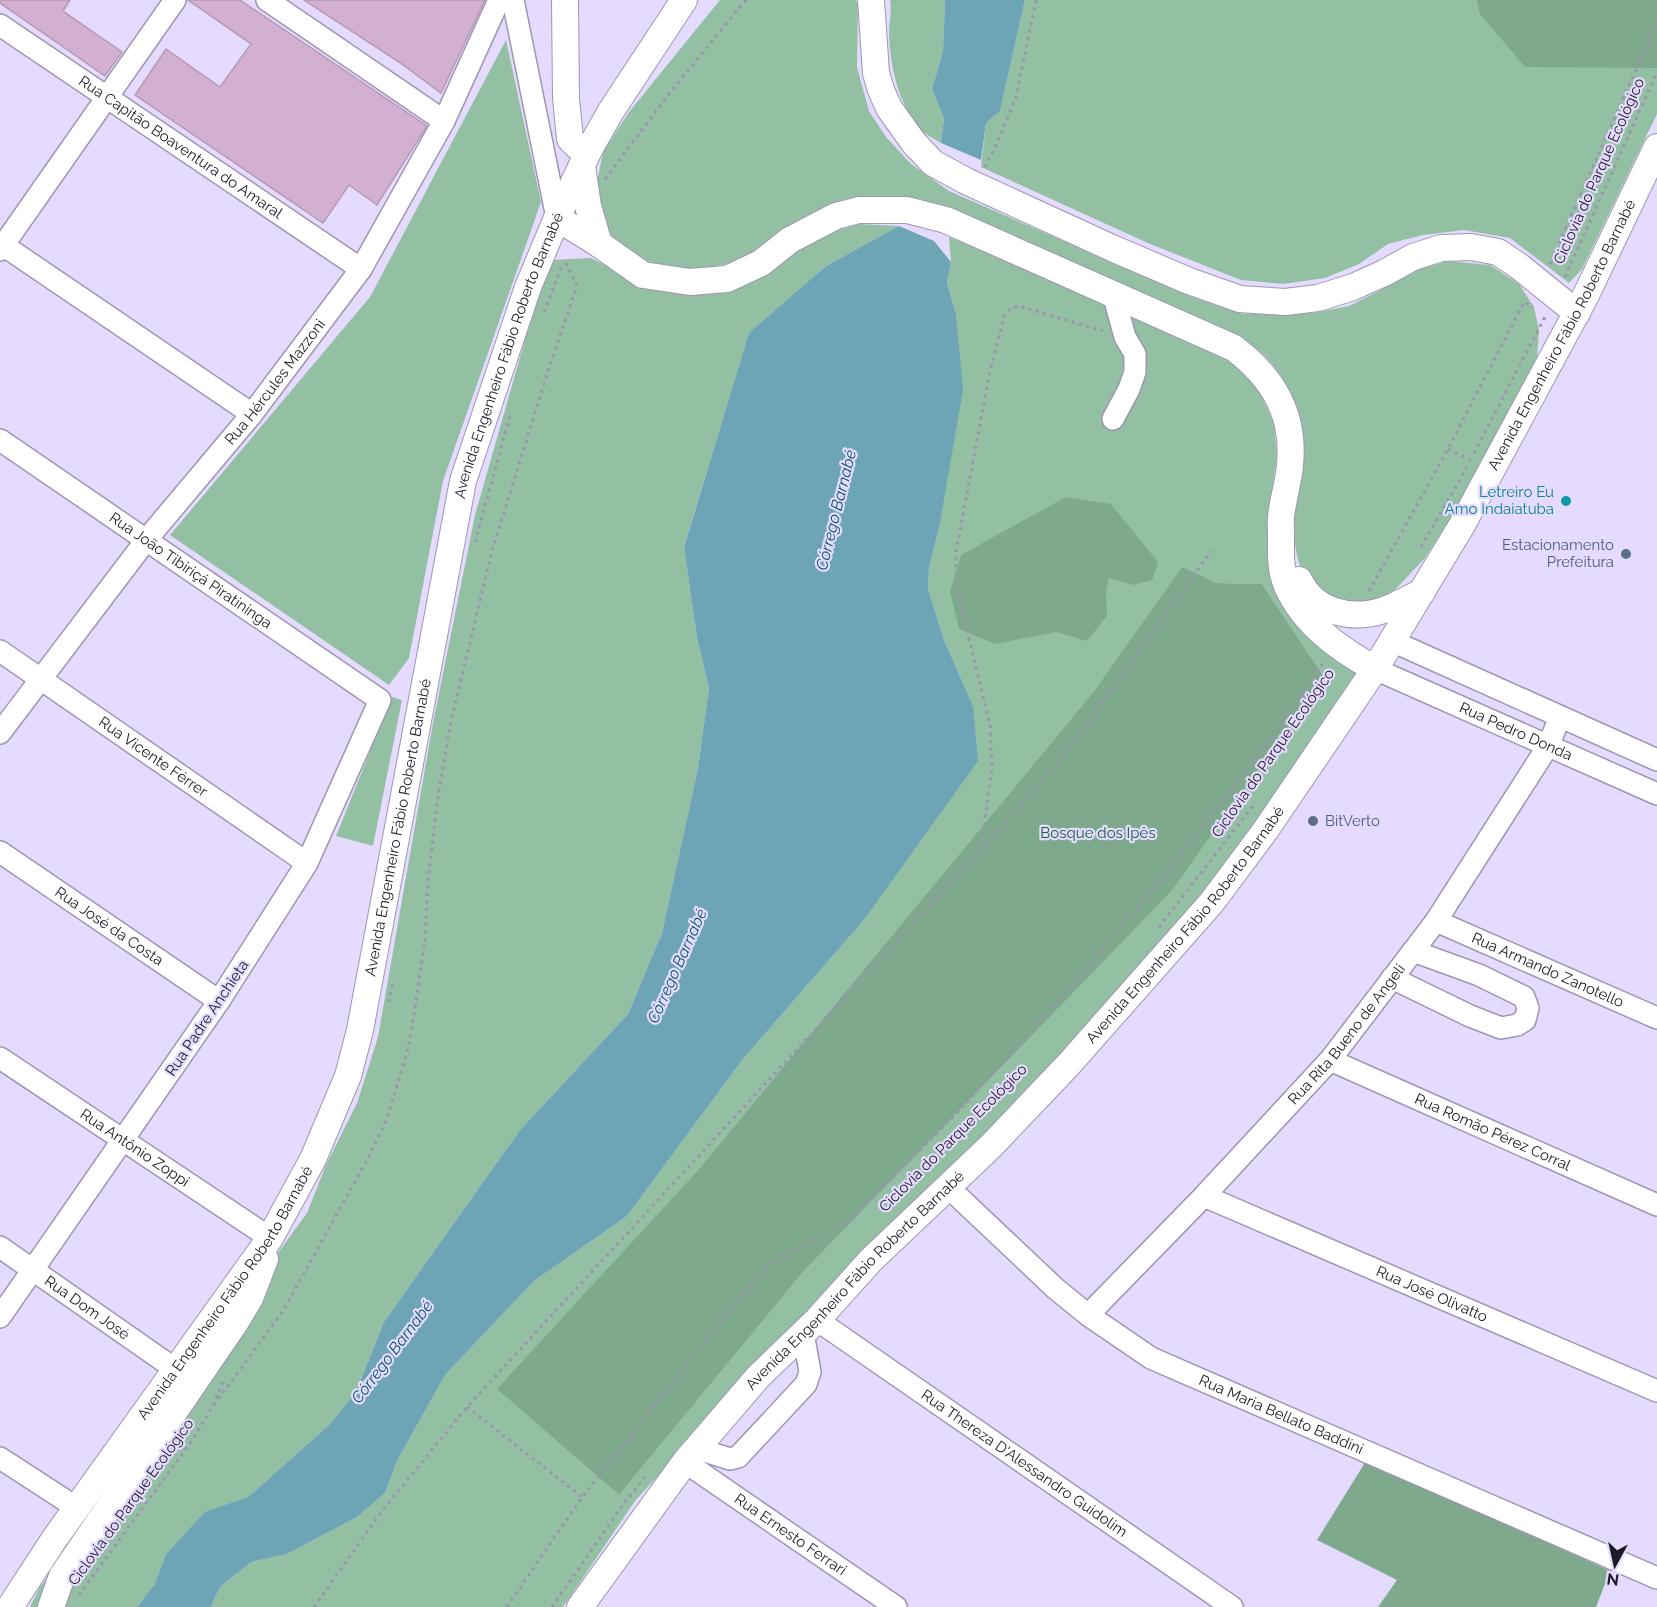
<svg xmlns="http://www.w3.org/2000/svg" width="1657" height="1607" viewBox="0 0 1657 1607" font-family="Raleway,sans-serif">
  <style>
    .green { fill: #93c0a3; fill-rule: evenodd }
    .forest { fill: #7ea98d }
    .water { fill: #6ea5b6 }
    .building { fill: #d3afd2; stroke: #b59ab4; stroke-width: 1.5 }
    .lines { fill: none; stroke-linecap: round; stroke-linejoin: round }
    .minor-casing { stroke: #9e95b5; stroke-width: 24 }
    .major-casing { stroke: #9e95b5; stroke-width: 28 }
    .path { stroke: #9c94af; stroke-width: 3; stroke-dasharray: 3 4.5; stroke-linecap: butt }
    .minor { stroke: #fff; stroke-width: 21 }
    .major { stroke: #fff; stroke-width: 26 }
    .culture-dot { fill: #0f9aa8; stroke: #e5dbfe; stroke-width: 2 }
    .service-dot { fill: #5c6f8a; stroke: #e5dbfe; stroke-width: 2 }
    .labels { text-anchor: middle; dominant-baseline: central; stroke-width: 4.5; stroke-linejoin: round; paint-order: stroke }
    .street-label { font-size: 15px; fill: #1e1a26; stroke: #e5dbfe }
    .culture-label { font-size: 15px; fill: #0d838f; stroke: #e5dbfe; text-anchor: end }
    .service-label { font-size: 15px; fill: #4e5e75; stroke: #e5dbfe; text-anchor: end }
    .park-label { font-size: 15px; fill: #18603b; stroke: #e5dbfe }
    .water-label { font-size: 16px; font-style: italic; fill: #045568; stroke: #e5dbfe }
  </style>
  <rect width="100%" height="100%" fill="#e5dbfe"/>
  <path class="green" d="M 720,0 L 856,0 L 858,6 L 857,67 L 869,111 L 886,137 L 911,164 L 949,191 L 1197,299 L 1243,314 L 1313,313 L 1349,306 L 1381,290 L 1409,272 L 1448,261 L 1490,265 L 1519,284 L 1534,307 L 1539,330 L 1537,360 L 1505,422 L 1455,511 L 1425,558 L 1388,597 L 1365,605 L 1329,601 C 1320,591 1304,578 1300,566 C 1286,526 1301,487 1302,448 C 1304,416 1283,369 1258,350 C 1250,343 1239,338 1230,333 L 964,214 L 917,198 L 878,196 L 841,200 L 806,216 L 737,262 L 690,271 L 653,264 L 617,243 L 599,218 L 595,192 L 603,152 L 629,112 Z
    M 890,0 L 945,0 L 943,51 L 932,89 L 944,119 L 941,143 C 935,139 926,135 921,130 C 898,104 890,66 889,33 C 889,22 892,11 890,0 Z
    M 1025,0 L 1657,0 L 1657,114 L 1582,269 L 1569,283 L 1510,238 L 1464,230 L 1423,235 L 1388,244 L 1359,264 L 1325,278 L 1283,284 L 1241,280 L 1150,244 L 981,167 L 986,123 L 1000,111 Z
    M 506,40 L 541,202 L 443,481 L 409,658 L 389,685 L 170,535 L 370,297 Z
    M 860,224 L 899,226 L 826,266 L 749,334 L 684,546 L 697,638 L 709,688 L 698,768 L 662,933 L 628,1014 L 520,1130 L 384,1322 L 356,1392 L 329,1425 L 248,1497 L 205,1513 L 166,1554 L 155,1585 L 137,1607 L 62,1607 L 65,1598 L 126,1495 L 272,1261 L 307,1213 L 326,1165 L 357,1103 L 378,1037 L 433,723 L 475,515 L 527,333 L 551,260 L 591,258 L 641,283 L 683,294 L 801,248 L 825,234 Z
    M 949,237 L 1052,280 L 1230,361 L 1259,390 L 1274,424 L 1277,455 L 1270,504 L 1269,537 L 1358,674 L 1317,736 L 1217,874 L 1061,1062 L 802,1316 L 635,1501 L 563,1607 L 211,1607 L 220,1587 L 251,1562 L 287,1554 L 357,1517 L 385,1493 L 397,1461 L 445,1375 L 534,1281 L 627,1216 L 743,1059 L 863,921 L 973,706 L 944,640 L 928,589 L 929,568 L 939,528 L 958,345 L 956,314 L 947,283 L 951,262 ZM 1182,568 L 1217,583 L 1262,584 L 1324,677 L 1171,892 L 804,1271 L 619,1495 L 498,1389 L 698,1170 L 1094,691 Z
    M 392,697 L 402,700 L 373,846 L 336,836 Z
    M 58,1564 L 40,1607 L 30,1607 L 40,1587 Z"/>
  <path class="forest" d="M 1477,0 L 1657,0 L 1657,68 L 1525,67 L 1480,14 Z
    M 1066,497 L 1111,504 L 1158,562 L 1152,580 L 1134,585 L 1109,578 L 1106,592 L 1107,616 L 1087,641 L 1056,632 L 995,644 L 959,629 L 950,592 L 961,555 Z
    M 1182,567 L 1217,583 L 1262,584 L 1324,677 L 1171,892 L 804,1271 L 619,1495 L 497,1389 L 698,1170 L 1094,691 Z
    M 1366,1461 L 1610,1571 L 1596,1607 L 1378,1607 L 1397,1580 L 1317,1540 Z"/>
  <path class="water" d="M 945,0 L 1025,0 L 1000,111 L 986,123 L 981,160 L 941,143 L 944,119 L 932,89 L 943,51 Z
    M 899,226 L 934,241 L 951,262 L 947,283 L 956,314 L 963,390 L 939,528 L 929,568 L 928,589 L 944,640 L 973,706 L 978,761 L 863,921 L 743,1059 L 627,1216 L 534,1281 L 445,1375 L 397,1461 L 385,1493 L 357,1517 L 287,1554 L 251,1562 L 220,1587 L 211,1607 L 137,1607 L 155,1584 L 166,1554 L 205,1512 L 248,1497 L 329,1425 L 356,1392 L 384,1322 L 520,1130 L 628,1014 L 662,933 L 698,768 L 709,688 L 697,638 L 684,547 L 749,333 L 826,266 Z"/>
  <path class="building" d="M 0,0 L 70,0 L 63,11 L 122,52 L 105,76 L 0,3 Z
    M 188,0 L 240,0 L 427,126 L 377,205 L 349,185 L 323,223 L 135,95 L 166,49 L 220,87 L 251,44 Z
    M 304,0 L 485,0 L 441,93 L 399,62 Z"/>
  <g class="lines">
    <defs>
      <g id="minor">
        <path d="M 267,0 L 444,121"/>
        <path d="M 513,0 L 557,218"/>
        <path id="s1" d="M 0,25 L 361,269"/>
        <path d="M 0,243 L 252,414"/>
        <path d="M 0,250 L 175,0"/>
        <path d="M 1113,419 L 1129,389 L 1135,372 L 1135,354 L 1125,337 L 1113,293"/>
        <path id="s2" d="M 0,440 L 380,700 L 307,863 L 219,1001 L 0,1317"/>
        <path d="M 1392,641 L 1657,760"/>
        <path id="s3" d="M 0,651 L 307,863"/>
        <path id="s4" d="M 1375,669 L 1657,794"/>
        <path id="s5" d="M 0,733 L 147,539 L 252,414 L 361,269 L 444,121 L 499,0"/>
        <path id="s6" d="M 0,852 L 219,1001"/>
        <path id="s7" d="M 1436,921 L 1657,1018"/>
        <path d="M 1392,978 L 1470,1016 L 1501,1028 L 1517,1025 L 1525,1020 L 1528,1008 L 1524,997 L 1479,975 L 1413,951"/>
        <path id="s8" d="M 0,1058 L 270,1238"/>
        <path id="s9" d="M 1330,1060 L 1657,1205"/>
        <path id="s10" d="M 948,1187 L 1056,1289 L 1088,1315 L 1151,1358 L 1657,1578"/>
        <path id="s11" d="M 1204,1196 L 1657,1391"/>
        <path id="s12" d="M 0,1247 L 175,1369"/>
        <path id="s13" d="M 1088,1315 L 1204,1196 L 1330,1060 L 1436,921 L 1548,746 L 1560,717"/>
        <path id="s14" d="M 817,1320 L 1232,1607"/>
        <path d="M 698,1449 L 730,1459 L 738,1457 L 806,1384 L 810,1372 L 803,1333"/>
        <path d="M 0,1458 L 77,1508"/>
        <path id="s15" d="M 685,1462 L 896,1607"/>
      </g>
      <g id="major">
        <path d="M 565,0 L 566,98 L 570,139 L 578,147 L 590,148"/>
        <path d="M 871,0 L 876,73 L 881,90 L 889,108 L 914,143 L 933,163 L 966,181 L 1112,248 L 1189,281 L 1240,299 L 1285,302 L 1318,298 L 1353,287 L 1384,273 L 1413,257 L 1441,248 L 1471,247 L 1498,252 L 1520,267 L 1577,313"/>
        <path d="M 582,166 L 588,206 L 599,244"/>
        <path d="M 557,218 L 599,244 L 643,275 L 690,282 L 727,279 L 761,263 L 790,240 L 836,216 L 859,210 L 907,210 L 946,220 L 1234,348 C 1273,378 1295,414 1290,465 C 1289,480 1284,495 1282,510 C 1280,518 1281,528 1281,537 C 1281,554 1280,570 1287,586 C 1304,624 1339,649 1375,669"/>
        <path d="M 1299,580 C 1314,612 1351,621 1384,610 C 1396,606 1409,598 1422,592"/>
        <path id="s16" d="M 10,1607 L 55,1538 L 270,1238 L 313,1159 L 348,1076 L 360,1030 L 463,481 L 528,287 L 557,218 L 590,148 L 611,111 L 684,0"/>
        <path d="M 51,1607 L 62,1576 L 235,1323 L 250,1298 L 265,1259"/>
        <path id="s17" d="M 580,1607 L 685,1462 L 758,1377 L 817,1320 L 871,1260 L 991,1146 L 1069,1064 L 1212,902 L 1265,831 L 1375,669 L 1462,525 L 1585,297 L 1657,147"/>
      </g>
    </defs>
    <use href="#minor" class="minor-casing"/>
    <use href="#major" class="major-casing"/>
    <path class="path" d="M 985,167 L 998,141 L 1016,97 L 1036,0
      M 605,179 L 668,95 L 746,0
      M 1550,264 L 1657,22
      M 1565,277 L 1657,72
      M 544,312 L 562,265
      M 1448,449 L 1473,461
      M 1474,453 L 1546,315
      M 475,542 L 511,412
      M 1421,547 L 1467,467
      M 1369,591 L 1448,449 L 1524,302 L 1533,307
      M 982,849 L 1040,784 L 1092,717 L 1211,551
      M 1159,927 L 1256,802
      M 389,1002 L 393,982
      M 214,1405 L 283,1311 L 367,1160 L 387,1119 L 408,1049 L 414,1014 L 425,940 L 428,881 L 438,796 L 451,721 L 492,551 L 548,371 L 577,286 L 564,259
      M 467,1407 L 582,1497
      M 79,1595 L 191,1442 L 210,1411 L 224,1380
      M 314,1607 L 382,1511 L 467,1407 L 981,850 L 992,767 L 990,726 L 956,583 L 956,552 L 990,371 L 1005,314 L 1011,308 L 1019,306 L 1103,331
      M 507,1607 L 582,1497 L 766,1266 L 851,1219 L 956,1114 L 1075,983 L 1172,866 L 1268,741 L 1324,662
      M 552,1607 L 625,1502 L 645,1477"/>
    <use href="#minor" class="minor"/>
    <use href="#major" class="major"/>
  </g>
  <circle class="culture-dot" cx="1566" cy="501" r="6"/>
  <g class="service-dot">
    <circle cx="1626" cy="554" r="6"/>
    <circle cx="1313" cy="821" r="6"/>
  </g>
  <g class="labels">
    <g class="street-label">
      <text stroke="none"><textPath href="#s1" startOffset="218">Rua Capitão Boaventura do Amaral</textPath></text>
      <text transform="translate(1599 171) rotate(-66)">Ciclovia do Parque Ecológico</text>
      <text stroke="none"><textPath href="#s17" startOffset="1616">Avenida Engenheiro Fábio Roberto Barnabé</textPath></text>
      <text stroke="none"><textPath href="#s16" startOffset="1371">Avenida Engenheiro Fábio Roberto Barnabé</textPath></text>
      <text stroke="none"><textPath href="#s5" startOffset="446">Rua Hércules Mazzoni</textPath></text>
      <text stroke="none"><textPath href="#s2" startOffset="231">Rua João Tibiriçá Piratininga</textPath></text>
      <text stroke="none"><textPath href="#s4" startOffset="154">Rua Pedro Donda</textPath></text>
      <text transform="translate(1273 753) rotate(-55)">Ciclovia do Parque Ecológico</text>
      <text stroke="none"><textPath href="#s3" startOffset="186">Rua Vicente Férrer</textPath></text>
      <text stroke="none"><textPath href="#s16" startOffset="885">Avenida Engenheiro Fábio Roberto Barnabé</textPath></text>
      <text stroke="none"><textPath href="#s17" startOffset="914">Avenida Engenheiro Fábio Roberto Barnabé</textPath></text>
      <text stroke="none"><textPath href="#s6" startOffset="132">Rua José da Costa</textPath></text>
      <text stroke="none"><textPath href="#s7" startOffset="122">Rua Armando Zanotello</textPath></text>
      <text transform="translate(207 1018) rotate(-56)">Rua Padre Anchieta</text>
      <text stroke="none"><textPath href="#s13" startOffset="382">Rua Rita Bueno de Angeli</textPath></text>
      <text stroke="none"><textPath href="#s9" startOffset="178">Rua Romão Pérez Corral</textPath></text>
      <text transform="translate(953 1138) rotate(-45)">Ciclovia do Parque Ecológico</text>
      <text stroke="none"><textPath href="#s8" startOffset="162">Rua Antônio Zoppi</textPath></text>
      <text stroke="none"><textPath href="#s17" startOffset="428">Avenida Engenheiro Fábio Roberto Barnabé</textPath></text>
      <text stroke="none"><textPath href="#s16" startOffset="381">Avenida Engenheiro Fábio Roberto Barnabé</textPath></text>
      <text stroke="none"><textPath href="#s11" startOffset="248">Rua José Olivatto</textPath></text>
      <text stroke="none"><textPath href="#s12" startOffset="106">Rua Dom José</textPath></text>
      <text stroke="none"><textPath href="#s10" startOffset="408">Rua Maria Bellato Baddini</textPath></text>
      <text stroke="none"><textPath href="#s14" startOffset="252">Rua Thereza D'Alessandro Guidolim</textPath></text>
      <text transform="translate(131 1502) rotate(-54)">Ciclovia do Parque Ecológico</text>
      <text stroke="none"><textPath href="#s15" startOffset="128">Rua Ernesto Ferrari</textPath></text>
    </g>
    <g class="culture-label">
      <text x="1554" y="492">Letreiro Eu<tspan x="1554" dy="17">Amo Indaiatuba</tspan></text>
    </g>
    <g class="service-label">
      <text x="1614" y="545">Estacionamento<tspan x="1614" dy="17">Prefeitura</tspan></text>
      <text x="1325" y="821" text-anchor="start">BitVerto</text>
    </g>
    <g class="park-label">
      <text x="1098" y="833">Bosque dos Ipês</text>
    </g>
    <g class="water-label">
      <text transform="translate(836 510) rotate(-76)">Córrego Barnabé</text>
      <text transform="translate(677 966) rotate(-66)">Córrego Barnabé</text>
      <text transform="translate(392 1352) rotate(-53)">Córrego Barnabé</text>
    </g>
  </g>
  <g transform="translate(1615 1565) rotate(188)" stroke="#e5dbfe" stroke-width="4.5" paint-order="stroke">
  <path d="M0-4.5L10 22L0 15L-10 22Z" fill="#1e1a26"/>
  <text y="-9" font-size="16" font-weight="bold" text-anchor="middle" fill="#1e1a26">N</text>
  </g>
</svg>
